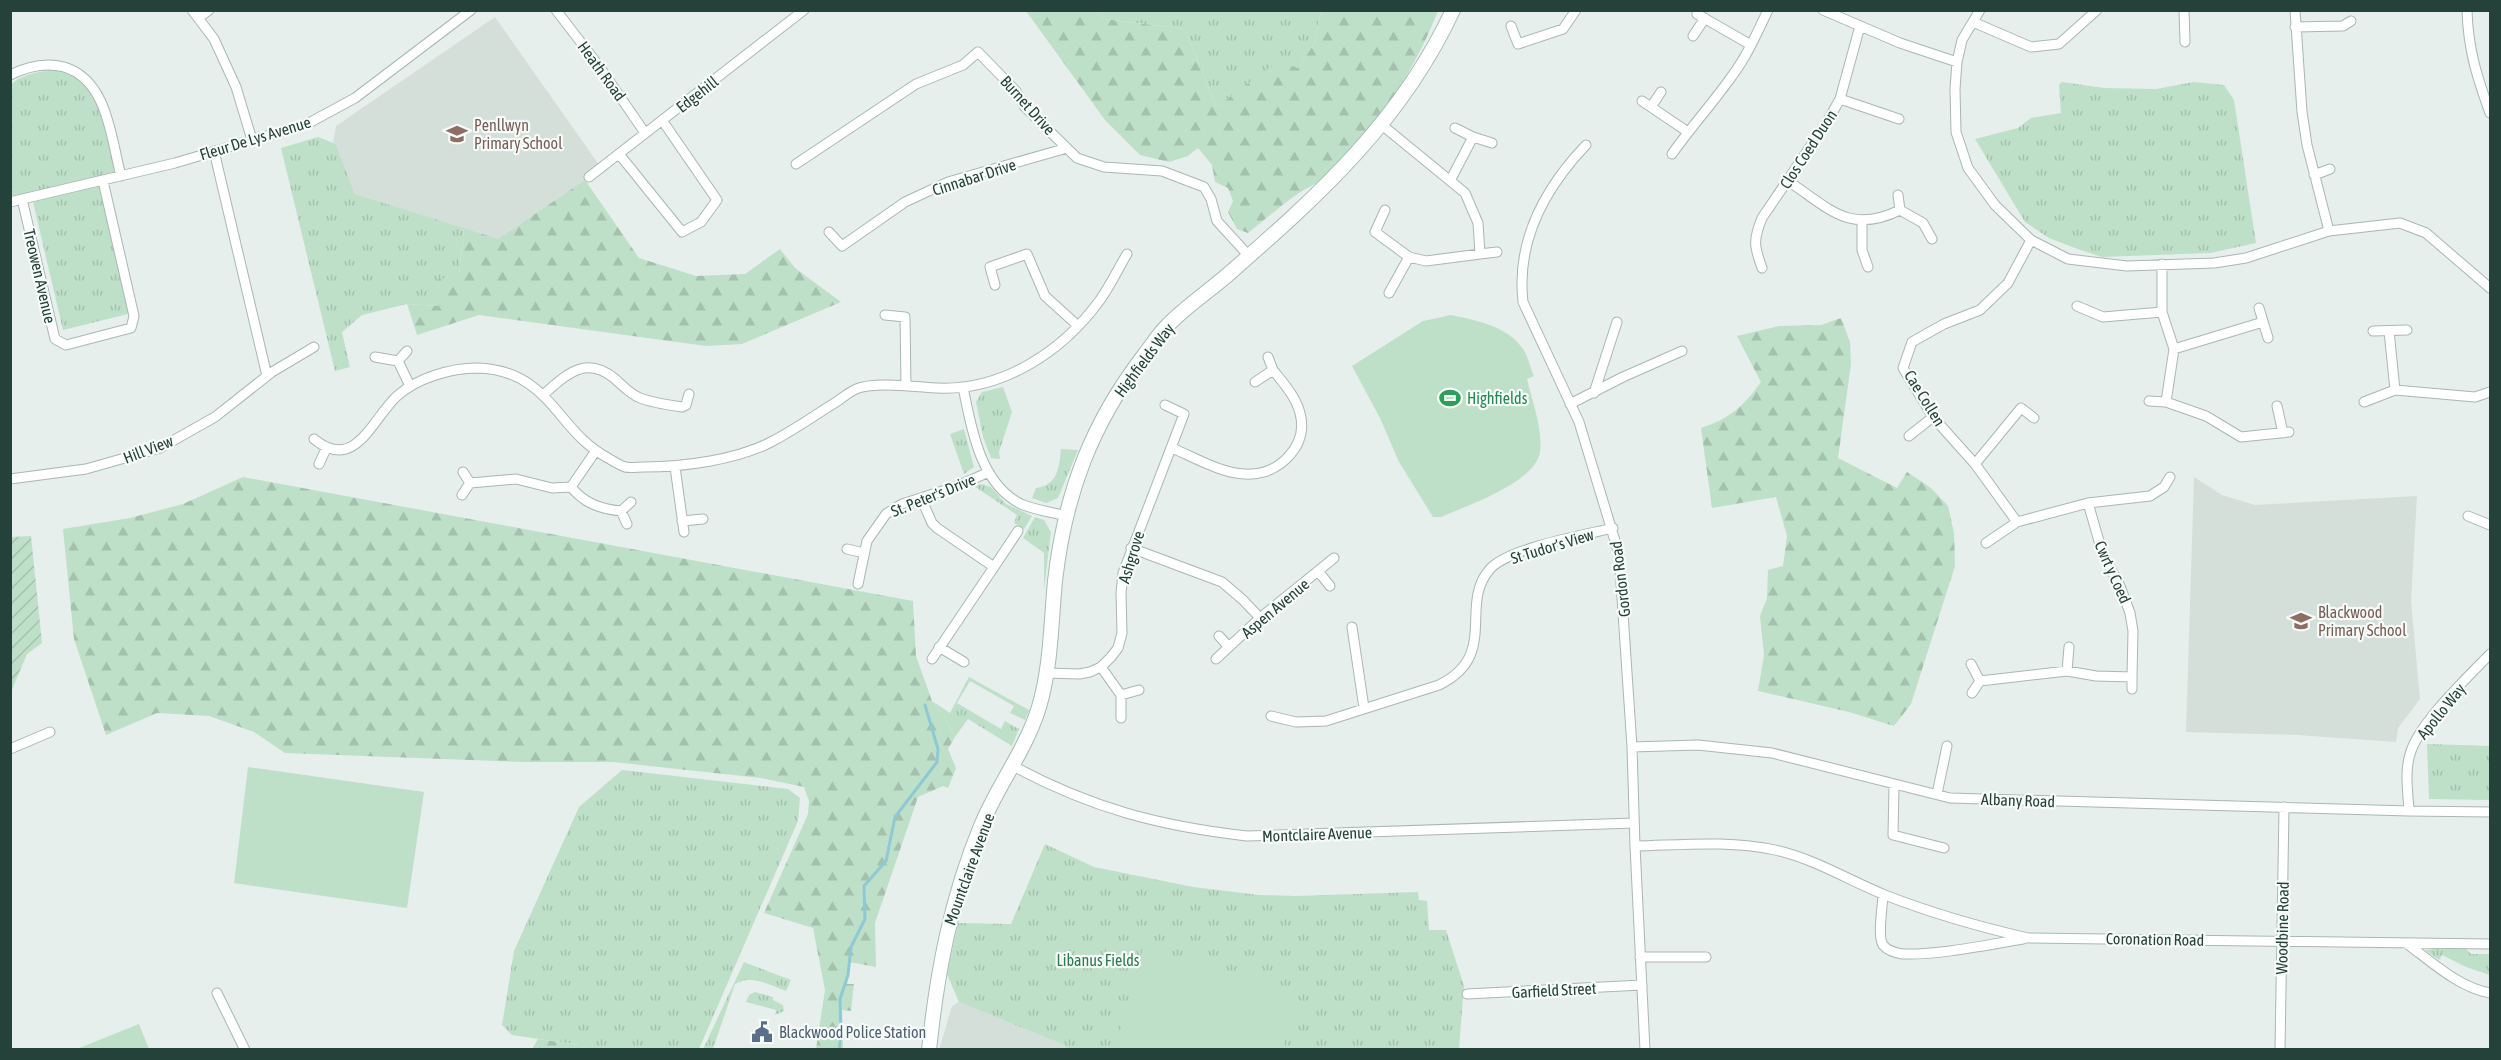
<svg xmlns="http://www.w3.org/2000/svg" width="2501" height="1060" viewBox="0 0 2501 1060" font-family="'Asap Condensed',sans-serif">
  <style>
    .built { fill: #d4dfda }
    .grass { fill: url(#grass-tufts) }
    .forest { fill: url(#forest-firs) }
    .garden { fill: url(#garden-furrows) }
    .pitch { fill: #bfe0c8 }
    .lines { fill: none; stroke-linecap: round; stroke-linejoin: round }
    .stream { stroke: #8ec9d4; stroke-width: 3 }
    .minor-casing { stroke: #a8b8b2; stroke-width: 11 }
    .secondary-casing { stroke: #a4bbb3; stroke-width: 16 }
    .minor { stroke: #fff; stroke-width: 9 }
    .secondary { stroke: #fff; stroke-width: 14 }
    .labels { text-anchor: middle; dominant-baseline: central; stroke-width: 4.5; stroke-linejoin: round; paint-order: stroke }
    .street-label { font-size: 16px; fill: #24423a; stroke: #f7fbf9 }
    .education-label { font-size: 16px; fill: #785e54; stroke: #f7fbf9; text-anchor: start }
    .leisure-label { font-size: 16px; fill: #27864d; stroke: #f7fbf9; text-anchor: start }
    .park-label { font-size: 16px; fill: #2d7a4b; stroke: #f7fbf9 }
    .service-label { font-size: 16px; fill: #4e5e75; stroke: #f7fbf9; text-anchor: start }
  </style>
  <defs>
    <pattern id="grass-tufts" width="24" height="20" patternUnits="userSpaceOnUse" patternTransform="scale(1.5)"><rect width="24" height="20" fill="#bfe0c8"/><path d="M3 7l-1-3M5 7V3M7 7l1-3M15 17l-1-3M17 17v-4M19 17l1-3" fill="none" stroke="#a4c1ad"/></pattern>
    <pattern id="forest-firs" width="22" height="20" patternUnits="userSpaceOnUse" patternTransform="scale(1.5)"><rect width="22" height="20" fill="#bfe0c8"/><path d="M5 1l3.5 6h-7zM16 11l3.5 6h-7z" fill="#a4c1ad"/></pattern>
    <pattern id="garden-furrows" width="10" height="10" patternUnits="userSpaceOnUse" patternTransform="scale(1.5)"><rect width="10" height="10" fill="#bfe0c8"/><path d="M-1 1l2-2M0 10L10 0M9 11l2-2" fill="none" stroke="#a4c1ad"/></pattern>
  </defs>
  <rect width="100%" height="100%" fill="#e6efeb"/>
  <path class="built" d="M 495,17 L 602,169 L 498,239 L 355,194 L 336,144 L 333,142 L 336,126 Z
    M 2194,477 L 2222,495 L 2255,505 L 2417,496 L 2411,601 L 2420,699 L 2398,728 L 2396,742 L 2297,735 L 2186,732 Z
    M 959,1002 L 1064,1045 L 1068,1049 L 939,1050 L 952,1006 Z"/>
  <path class="grass" d="M 1096,11 L 1321,11 L 1314,44 L 1298,68 L 1279,62 L 1216,107 L 1185,29 L 1104,19 Z
    M 56,69 L 82,80 L 94,92 L 118,175 L 13,197 L 10,188 L 10,86 C 21,73 41,72 56,69 Z
    M 2062,82 L 2104,88 L 2156,89 L 2194,82 L 2224,85 L 2234,100 L 2256,243 L 2210,253 L 2102,257 L 2075,248 L 2049,238 L 2025,222 L 1975,139 L 2018,128 L 2031,118 L 2061,113 L 2059,85 Z
    M 318,137 L 336,144 L 355,194 L 464,228 L 459,275 L 439,306 L 407,304 L 362,315 L 342,332 L 350,367 L 335,371 L 281,148 Z
    M 101,186 L 132,313 L 63,330 L 33,202 Z
    M 1003,387 L 1012,412 L 999,452 L 1000,459 L 991,458 L 983,437 L 976,402 L 982,392 Z
    M 964,429 L 974,467 L 964,474 L 950,434 Z
    M 1061,449 L 1078,450 L 1058,498 L 1046,503 L 1032,498 L 1036,488 C 1058,485 1059,468 1061,449 Z
    M 982,484 L 991,487 L 1006,504 L 1032,516 L 1024,529 L 1014,523 L 1017,515 L 974,486 Z
    M 1035,517 L 1044,520 L 1051,532 L 1044,590 L 1044,553 L 1023,538 Z
    M 969,677 L 1029,710 L 1025,720 L 1010,713 L 1014,706 L 970,681 L 957,703 L 1001,729 L 1005,721 L 1019,729 L 1012,746 L 968,719 L 955,737 L 945,718 L 932,701 L 950,713 Z
    M 2427,744 L 2490,746 L 2490,800 L 2429,799 Z
    M 622,770 L 788,789 L 800,798 L 798,821 L 699,1049 L 589,1049 L 580,1045 L 512,1035 L 502,1025 L 514,951 L 579,807 Z
    M 1045,844 L 1094,867 L 1193,887 L 1259,895 L 1295,896 L 1418,892 L 1419,900 L 1427,901 L 1429,930 L 1446,930 L 1464,986 L 1459,1049 L 1068,1049 L 1064,1045 L 959,1002 L 947,974 L 958,923 L 1011,924 Z
    M 2434,949 L 2466,949 L 2471,954 L 2490,954 L 2490,975 L 2466,967 L 2442,955 L 2439,960 L 2425,950 Z
    M 744,962 L 791,980 L 786,991 C 769,985 751,974 735,984 L 713,1049 L 703,1049 Z
    M 755,992 L 773,997 L 773,1000 L 783,1005 L 784,1011 L 775,1015 L 776,1010 L 746,1002 L 749,995 Z"/>
  <path class="forest" d="M 1026,11 L 1096,11 L 1104,19 L 1185,29 L 1216,107 L 1279,61 L 1298,68 L 1314,44 L 1321,11 L 1438,11 C 1414,71 1374,137 1322,179 C 1315,185 1306,188 1299,193 C 1281,205 1265,220 1248,233 L 1237,229 L 1228,212 L 1233,201 L 1228,188 L 1215,182 L 1212,165 L 1198,148 L 1188,156 L 1169,162 L 1140,155 L 1105,120 Z
    M 585,180 L 639,258 L 696,276 L 745,274 L 780,249 L 795,268 L 841,302 L 742,344 L 706,346 L 479,315 L 417,335 L 407,304 L 439,306 L 436,280 L 459,275 L 464,228 L 498,239 Z
    M 1841,318 L 1850,342 L 1851,364 L 1838,458 L 1897,488 L 1907,472 L 1931,488 L 1948,506 L 1954,533 L 1955,566 L 1911,704 L 1894,726 L 1849,712 L 1758,691 L 1764,655 L 1760,616 L 1767,598 L 1768,570 L 1783,566 L 1787,536 L 1776,497 L 1712,508 L 1701,428 C 1729,419 1744,406 1761,382 L 1737,336 L 1779,326 L 1821,325 Z
    M 243,477 L 913,601 L 916,656 L 932,701 L 945,718 L 955,737 L 948,749 L 956,768 L 948,788 L 943,786 L 918,797 L 875,923 L 876,967 L 849,962 L 847,984 L 854,984 L 851,1011 L 842,1010 L 843,1049 L 816,1049 L 825,990 L 813,928 L 764,913 L 808,814 L 809,801 L 804,787 L 761,778 L 613,762 L 523,762 L 285,753 L 254,732 L 209,716 L 157,713 L 106,735 L 74,639 L 63,529 L 130,518 L 183,504 Z
    M 538,1039 L 580,1045 L 589,1049 L 532,1049 Z"/>
  <path class="garden" d="M 31,536 L 42,643 L 27,654 L 11,692 L 11,537 Z"/>
  <path class="pitch" d="M 1451,315 C 1475,320 1508,326 1523,349 C 1528,356 1530,367 1534,376 L 1527,379 C 1532,401 1543,429 1540,452 C 1535,483 1468,505 1441,517 L 1433,517 L 1399,462 L 1380,418 L 1352,366 L 1423,321 Z
    M 248,767 L 424,792 L 407,908 L 234,883 Z
    M 1143,948 L 1298,994 L 1283,1049 L 1115,1049 Z
    M 139,1024 L 149,1049 L 77,1049 Z"/>
  <g class="lines">
    <path class="stream" d="M 839,1050 L 841,1035 L 840,999 L 848,975 L 851,947 L 865,919 L 864,886 L 886,861 L 895,817 L 937,762 L 938,749 L 925,705"/>
    <defs>
      <path id="minor" d="M 192,10 L 214,39 L 236,87 L 252,140
        M 556,10 L 599,66 L 645,133
        M 1823,10 L 1900,43 L 1957,62
        M 1980,10 L 1962,40 L 1957,62 L 1955,89 L 1956,132 L 1968,168 L 1995,205 L 2031,240 L 2068,259 L 2127,266 L 2214,263 L 2246,258 L 2329,231 L 2400,223 L 2426,233 L 2490,288
        M 2184,10 L 2185,42
        M 2295,10 L 2302,112 L 2307,145 L 2329,231
        M 2467,10 C 2468,49 2477,77 2490,113
        M 1697,14 L 1751,45
        M 198,18 L 209,10
        M 1973,22 L 2031,47 L 2059,44 L 2097,10
        M 1511,26 L 1518,44 L 1563,29 L 1576,10
        M 2295,27 L 2343,26 L 2351,21
        M 1693,36 L 1705,18
        M 10,75 C 28,66 45,62 64,67 C 108,80 111,139 121,176
        M 1840,99 L 1899,119
        M 1642,101 L 1688,132
        M 1651,107 L 1661,92
        M 1382,125 L 1465,193 L 1478,223 L 1480,254 L 1426,261 L 1409,257 L 1375,232 L 1385,210
        M 1473,137 L 1492,143
        M 1586,145 C 1545,188 1516,240 1523,302 L 1579,422 L 1619,554 L 1632,747 L 1635,846 L 1645,1050
        M 214,151 L 267,376
        M 619,154 L 682,232 L 701,222 L 717,200 L 662,120
        M 1672,154 C 1691,127 1713,103 1732,76 C 1747,56 1757,33 1768,10
        M 796,164 L 916,84 L 963,65 L 978,52 L 1016,91 L 1024,106 L 1077,158 L 1104,167 L 1162,171 L 1204,187 L 1211,199 L 1217,221 L 1249,256
        M 2314,175 L 2330,169
        M 589,177 L 804,10
        M 1451,179 L 1473,137 L 1455,128
        M 1788,181 C 1829,208 1849,235 1900,210 L 1898,195
        M 22,199 L 55,339 L 66,345 L 131,328 L 134,316 L 103,181
        M 10,202 L 175,163 L 307,124 L 355,98 L 471,10
        M 1900,210 L 1923,223 L 1932,239
        M 1862,221 L 1862,250 L 1868,267
        M 829,232 L 842,246 L 905,202 L 948,182 L 1067,148
        M 1480,254 L 1497,252
        M 2162,264 L 2162,312 L 2174,349 L 2166,402 L 2206,416 L 2241,437 L 2289,432
        M 1762,268 C 1754,246 1753,240 1762,218 L 1827,122 L 1840,99 L 1860,26
        M 995,285 L 990,267 L 1027,254 L 1045,296 L 1077,325
        M 1389,293 L 1409,257
        M 2077,306 L 2103,317 L 2162,312
        M 2259,308 L 2268,338
        M 885,315 L 905,317 L 906,385
        M 2373,331 L 2407,330
        M 2389,331 L 2395,390
        M 2174,349 L 2263,322
        M 375,357 L 398,361 L 410,386
        M 1268,357 L 1273,370
        M 398,361 L 407,351
        M 963,387 C 971,427 980,484 1021,504 C 1035,510 1051,512 1066,516
        M 1594,393 L 1617,322
        M 544,394 C 566,375 585,355 614,378 C 622,385 630,394 640,398 C 653,403 668,405 682,407 L 686,405 L 689,394
        M 2149,401 L 2166,402
        M 2364,402 L 2395,390 L 2475,397 L 2490,392
        M 1570,404 L 1623,377 L 1682,351
        M 2277,406 L 2283,433
        M 1909,436 L 1933,417
        M 314,439 C 355,473 372,419 397,396 C 417,378 451,368 477,368 C 551,370 556,431 608,458 C 613,461 619,465 625,467 C 630,468 638,467 644,467 C 683,467 736,460 771,442 C 790,432 810,419 828,407 C 838,402 847,393 856,389 C 873,381 918,387 938,388 C 1003,391 1063,351 1100,300 C 1110,286 1118,269 1127,254
        M 1172,448 C 1196,458 1225,476 1252,474 C 1279,473 1306,447 1301,418 C 1298,399 1285,385 1273,370 L 1255,382
        M 319,464 L 326,449
        M 1975,464 L 2021,408 L 2034,418
        M 675,467 L 684,532
        M 10,479 L 86,469 L 160,448 L 215,417 L 272,372 L 314,347
        M 470,483 L 516,479 L 552,488 L 571,487 C 584,503 600,509 621,511 L 631,502
        M 571,487 L 595,452
        M 462,495 L 470,483 L 463,472
        M 921,498 L 932,523 L 937,528 L 994,567 L 932,659
        M 621,511 L 627,524
        M 2468,516 L 2490,525
        M 682,521 L 703,519
        M 2017,522 L 1975,464 L 1933,417 L 1903,368 L 1912,342 L 1944,324 L 1980,310 L 2008,283 L 2031,240
        M 1986,543 L 2017,522 L 2088,503 L 2150,496 L 2164,487 L 2170,477
        M 1131,548 L 1222,582 L 1243,600 L 1260,618
        M 847,549 L 864,553
        M 994,567 L 1018,531
        M 1318,571 L 1330,586
        M 858,584 L 867,541 L 886,514 L 902,504 L 955,487 L 989,472
        M 1352,627 L 1364,708
        M 1219,636 L 1229,647
        M 939,647 L 964,662
        M 1216,659 L 1260,618 L 1334,558
        M 1971,664 L 1980,681
        M 1101,667 L 1121,695 L 1121,718
        M 2067,671 L 2069,647
        M 1047,673 L 1079,674 L 1090,672 L 1101,667 L 1111,657 L 1118,648 L 1122,633 L 1121,593 L 1123,573 L 1184,414 L 1165,405
        M 2132,689 L 2132,677
        M 1972,693 L 1980,681 L 2067,671 L 2096,676 L 2132,677 L 2133,631 L 2130,613 L 2120,586 L 2103,555 L 2088,503
        M 1121,695 L 1139,690
        M 1271,716 L 1296,722 L 1326,721 L 1439,685 C 1500,655 1458,605 1490,569 C 1509,548 1584,535 1613,528
        M 1632,747 L 1698,745 L 1772,753 L 1950,798 L 2409,811 L 2490,812
        M 10,749 L 50,732
        M 1013,766 C 1091,808 1159,826 1247,836 L 1634,823
        M 1894,785 L 1893,835 L 1944,848
        M 1937,794 L 1947,746
        M 2409,811 C 2408,792 2404,770 2411,751 C 2422,720 2467,678 2490,654
        M 1635,846 C 1682,845 1729,840 1775,850 C 1815,859 1848,880 1885,895 C 1931,913 1980,927 2028,938 L 2490,944
        M 1883,894 C 1883,905 1877,936 1883,945 C 1887,950 1896,953 1903,954 C 1940,955 1986,945 2023,939
        M 2406,943 C 2432,962 2458,987 2490,993
        M 1640,957 L 1706,957
        M 217,993 L 245,1050
        M 1467,994 L 1642,985
        M 2280,1050 L 2284,807"/>
      <path id="secondary" d="M 929,1050 C 937,973 951,898 981,826 C 997,786 1026,750 1039,707 C 1051,667 1051,623 1055,581 C 1065,494 1091,424 1145,354 C 1152,345 1159,334 1167,326 C 1186,306 1211,290 1232,271 C 1321,193 1402,120 1453,10"/>
    </defs>
    <use href="#minor" class="minor-casing"/>
    <use href="#secondary" class="secondary-casing"/>
    <use href="#minor" class="minor"/>
    <use href="#secondary" class="secondary"/>
  </g>
  <defs>
    <symbol id="school-bare" viewBox="-9 -9 18 18"><path d="M0-5L7-2L0 1L-7-2ZM-4 1L0 2.5L4 1V4Q0 6-4 4Z" fill="#8d6e63" stroke="#f7fbf9" stroke-width="2.5" paint-order="stroke"/></symbol>
    <symbol id="stadium-bare" viewBox="-9 -9 18 18"><path d="M0-5a6.5 5 0 1 0 0 10a6.5 5 0 1 0 0-10ZM-3.5-1.8h7v3.6h-7Z" fill="#2e9e5b" stroke="#f7fbf9" stroke-width="2.5" paint-order="stroke"/></symbol>
    <symbol id="civic-bare" viewBox="-9 -9 18 18"><path d="M-.6-6.5H3V-4.5H.6V-3L4-1V1h2V6H-6V1h2V-1L-.6-3ZM-1.2 2.5V6h2.4V2.5Z" fill="#5c6f8a" stroke="#f7fbf9" stroke-width="2.5" paint-order="stroke"/></symbol>
  </defs>
  <g fill-rule="evenodd">
    <use href="#school-bare" x="442" y="119" width="30" height="30"/>
    <use href="#stadium-bare" x="1435" y="383" width="30" height="30"/>
    <use href="#school-bare" x="2286" y="606" width="30" height="30"/>
    <use href="#civic-bare" x="747" y="1017" width="30" height="30"/>
  </g>
  <g class="labels">
    <g class="street-label">
      <text transform="translate(602 71) rotate(54)">Heath Road</text>
      <text transform="translate(697 94) rotate(-38)">Edgehill</text>
      <text transform="translate(1028 105) rotate(48)">Burnet Drive</text>
      <text transform="translate(255 138) rotate(-17)">Fleur De Lys Avenue</text>
      <text transform="translate(1808 149) rotate(-57)">Clos Coed Duon</text>
      <text transform="translate(974 177) rotate(-18)">Cinnabar Drive</text>
      <text transform="translate(40 276) rotate(77)">Treowen Avenue</text>
      <text transform="translate(1144 360) rotate(-53)">Highfields Way</text>
      <text transform="translate(1925 398) rotate(58)">Cae Collen</text>
      <text transform="translate(148 449) rotate(-21)">Hill View</text>
      <text transform="translate(933 495) rotate(-22)">St. Peter's Drive</text>
      <text transform="translate(1552 546) rotate(-17)">St Tudor's View</text>
      <text transform="translate(1131 557) rotate(-73)">Ashgrove</text>
      <text transform="translate(2113 572) rotate(66)">Cwrt y Coed</text>
      <text transform="translate(1620 579) rotate(-97)">Gordon Road</text>
      <text transform="translate(1275 608) rotate(-40)">Aspen Avenue</text>
      <text transform="translate(2441 711) rotate(-51)">Apollo Way</text>
      <text transform="translate(2018 800) rotate(2)">Albany Road</text>
      <text transform="translate(1317 834) rotate(-2)">Montclaire Avenue</text>
      <text transform="translate(969 869) rotate(-70)">Mountclaire Avenue</text>
      <text transform="translate(2282 928) rotate(-89)">Woodbine Road</text>
      <text transform="translate(2155 939) rotate(1)">Coronation Road</text>
      <text transform="translate(1554 990) rotate(-3)">Garfield Street</text>
    </g>
    <g class="education-label">
      <text x="474" y="125">Penllwyn<tspan x="474" dy="18">Primary School</tspan></text>
      <text x="2318" y="612">Blackwood<tspan x="2318" dy="18">Primary School</tspan></text>
    </g>
    <g class="leisure-label">
      <text x="1467" y="398">Highfields</text>
    </g>
    <g class="park-label">
      <text x="1098" y="960">Libanus Fields</text>
    </g>
    <g class="service-label">
      <text x="779" y="1032">Blackwood Police Station</text>
    </g>
  </g>
  <rect width="2501" height="1060" fill="none" stroke="#24423a" stroke-width="24"/>
</svg>
